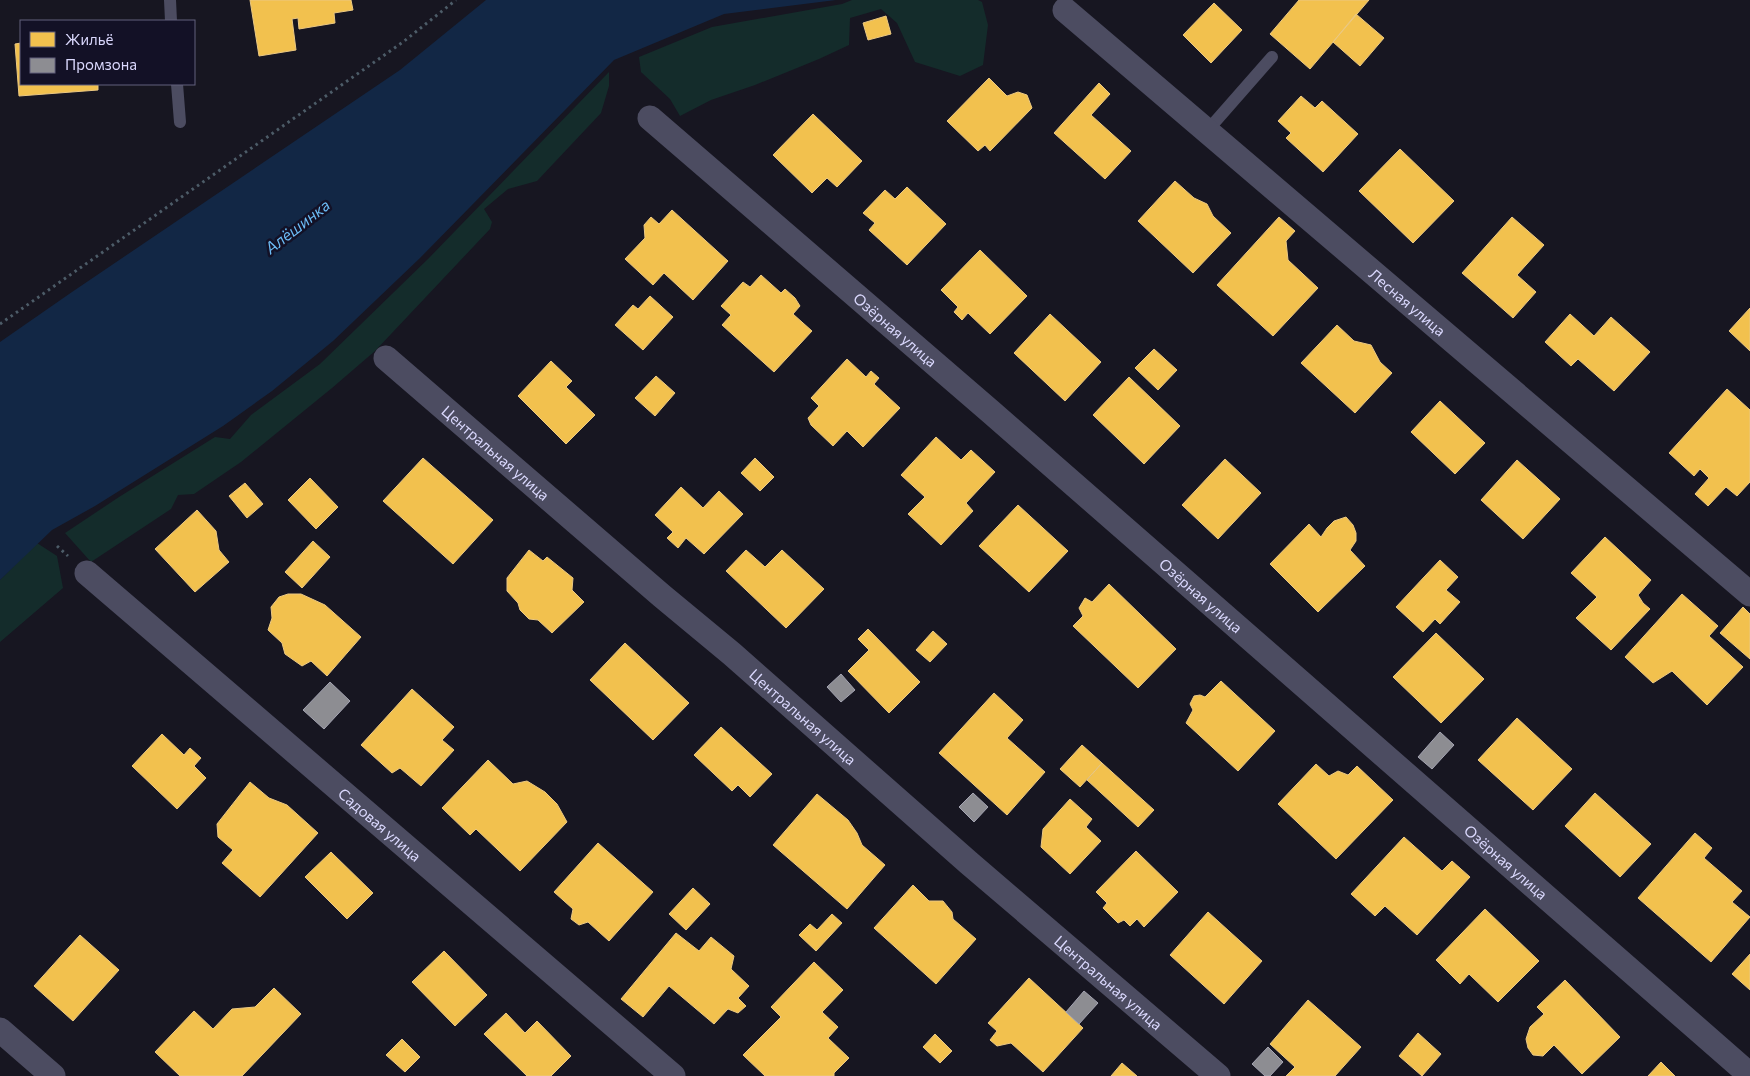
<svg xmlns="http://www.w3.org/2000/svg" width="1750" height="1076" viewBox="0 0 1750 1076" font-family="Commissioner,sans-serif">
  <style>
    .green { fill: #142c2b }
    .water { fill: #122745 }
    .homes { fill: #f2c14e; stroke: #ebc882 }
    .industry { fill: #8d8d92; stroke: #a4a4b2 }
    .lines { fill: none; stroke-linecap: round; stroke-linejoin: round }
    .path { stroke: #4d5c68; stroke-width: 3; stroke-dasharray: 2.5 4; stroke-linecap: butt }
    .lane { stroke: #4c4c61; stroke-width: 12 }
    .street { stroke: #4c4c61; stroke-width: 25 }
    .labels { text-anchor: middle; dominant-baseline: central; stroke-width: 5; stroke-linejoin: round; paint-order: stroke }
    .street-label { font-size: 15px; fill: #dad8fd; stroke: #131126 }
    .water-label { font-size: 16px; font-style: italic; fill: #6cbcf6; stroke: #131126 }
  </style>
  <rect width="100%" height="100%" fill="#171621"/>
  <path class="green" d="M 852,0 L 978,0 L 982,2 L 988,25 L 983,65 L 960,76 L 915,62 L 897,23 L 881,9 L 850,18 L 849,45 L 819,59 L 755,85 L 711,100 L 680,116 L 670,99 L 641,72 L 639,57 L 712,27 L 842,4 Z
    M 609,72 L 609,86 L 601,113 L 537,181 L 508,189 L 484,209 L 492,222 L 490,229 L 375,351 L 332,388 L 241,462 L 194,494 L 178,495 L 171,509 L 91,562 L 65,533 L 119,497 L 215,437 L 230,439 L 251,415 L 320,364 L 429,258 Z
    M 37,543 L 57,556 L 63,588 L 0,642 L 0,580 Z"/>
  <path class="water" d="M 486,0 L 836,0 L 724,14 L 614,60 L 420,258 L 333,341 L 272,391 L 223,426 L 95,506 L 52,530 L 0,580 L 0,342 L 72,292 L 400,70 Z"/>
  <path class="homes" d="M 250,0 L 351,0 L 353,10 L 334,13 L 335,23 L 299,29 L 298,18 L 292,19 L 296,50 L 259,56 Z
    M 1299,0 L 1369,0 L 1310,69 L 1270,34 Z
    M 1214,3 L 1242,30 L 1211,63 L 1183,35 Z
    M 1356,14 L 1384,38 L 1360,66 L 1333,42 Z
    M 886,16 L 891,34 L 868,40 L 863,23 Z
    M 21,43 L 21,84 L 98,84 L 98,90 L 19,96 L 15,44 Z
    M 989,78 L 1007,96 L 1018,92 L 1027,95 L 1032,108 L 990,151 L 985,145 L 978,151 L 947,121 Z
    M 1099,83 L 1110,94 L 1091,115 L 1131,151 L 1105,179 L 1054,133 Z
    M 1301,96 L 1315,108 L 1322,101 L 1358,134 L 1323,172 L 1286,138 L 1291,133 L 1278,121 Z
    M 813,114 L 862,161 L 837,187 L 827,178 L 812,193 L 773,155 Z
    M 1400,149 L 1454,201 L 1413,243 L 1359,191 Z
    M 1175,181 L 1194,198 L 1207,204 L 1213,216 L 1231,233 L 1193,273 L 1138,221 Z
    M 907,187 L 946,224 L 907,265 L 869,230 L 875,223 L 863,213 L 885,190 L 895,199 Z
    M 672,210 L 728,261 L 693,300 L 664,273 L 653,285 L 625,259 L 645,238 L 644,225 L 651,217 L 659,224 Z
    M 1279,217 L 1295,231 L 1286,241 L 1288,260 L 1318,288 L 1273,336 L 1217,285 Z
    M 1512,217 L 1544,245 L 1517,275 L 1536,292 L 1513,318 L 1462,273 Z
    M 980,250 L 1027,296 L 990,334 L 968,313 L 962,320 L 954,312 L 958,307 L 941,290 Z
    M 761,275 L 781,293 L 785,289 L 795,298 L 800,306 L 793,314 L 812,331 L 774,372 L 722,325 L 731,315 L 721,306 L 743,282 L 750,287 Z
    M 650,296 L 673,317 L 643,350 L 615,325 L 633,305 L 638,309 Z
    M 1750,308 L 1750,351 L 1729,331 Z
    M 1050,314 L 1101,362 L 1065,401 L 1014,353 Z
    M 1570,314 L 1594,336 L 1611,317 L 1650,352 L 1614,391 L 1578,359 L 1571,366 L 1545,342 Z
    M 1337,325 L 1354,341 L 1371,345 L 1380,362 L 1392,373 L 1355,413 L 1301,363 Z
    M 1154,349 L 1177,370 L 1158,390 L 1135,368 Z
    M 847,359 L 866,377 L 871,371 L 879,378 L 874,384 L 900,408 L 863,447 L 847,431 L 833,446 L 811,425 L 808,418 L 819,406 L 811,398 Z
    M 551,361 L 572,381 L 566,387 L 595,415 L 566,444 L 518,396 Z
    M 656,376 L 675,393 L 655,416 L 635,398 Z
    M 1129,377 L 1180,426 L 1144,464 L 1093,415 Z
    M 1727,389 L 1750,410 L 1750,482 L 1737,496 L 1726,487 L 1708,506 L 1695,494 L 1709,478 L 1700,469 L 1694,476 L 1669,453 Z
    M 1440,401 L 1485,443 L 1455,474 L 1411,432 Z
    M 936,437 L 961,460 L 971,450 L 995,472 L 966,503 L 973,511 L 941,545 L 908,514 L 925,497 L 901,475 Z
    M 423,458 L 493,520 L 453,564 L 383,501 Z
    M 755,458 L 774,477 L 760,491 L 741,473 Z
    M 1225,459 L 1261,493 L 1218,539 L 1182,505 Z
    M 1517,460 L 1560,499 L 1523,539 L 1481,500 Z
    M 310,478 L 338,507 L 316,529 L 288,500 Z
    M 245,483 L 263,504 L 247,518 L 229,496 Z
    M 681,487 L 703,508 L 719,491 L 743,514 L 704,554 L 686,538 L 678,548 L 667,538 L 673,532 L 655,515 Z
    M 1018,505 L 1068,551 L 1029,592 L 979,546 Z
    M 197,510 L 216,531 L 219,550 L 229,562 L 195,592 L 155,549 Z
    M 1346,517 L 1353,525 L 1356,533 L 1356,541 L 1350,550 L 1365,566 L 1318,612 L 1270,564 L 1309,524 L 1321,537 L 1327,528 L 1334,521 Z
    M 1605,537 L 1651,580 L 1638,595 L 1643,603 L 1650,609 L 1611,650 L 1576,618 L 1597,597 L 1571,573 Z
    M 313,541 L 330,557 L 302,588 L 285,572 Z
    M 529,550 L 543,561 L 547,557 L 573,578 L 572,590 L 584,602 L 552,633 L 538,620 L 529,619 L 520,610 L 518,603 L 507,591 L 507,578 Z
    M 746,550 L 765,567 L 782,550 L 824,589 L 786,628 L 726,571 Z
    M 1440,560 L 1458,577 L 1446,590 L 1460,602 L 1440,624 L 1435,619 L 1423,632 L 1396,607 Z
    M 1109,584 L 1176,649 L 1138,688 L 1073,626 L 1083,616 L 1079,608 L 1085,598 L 1092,602 Z
    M 288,594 L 301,594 L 325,605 L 361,637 L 327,676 L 311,661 L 302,666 L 285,654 L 282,643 L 268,630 L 272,618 L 271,607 L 279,597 Z
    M 1682,594 L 1718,626 L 1709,636 L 1743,667 L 1707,705 L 1672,671 L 1653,683 L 1625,657 Z
    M 1743,607 L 1750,614 L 1750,659 L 1720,633 Z
    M 868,629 L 920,682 L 889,713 L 848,671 L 869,650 L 858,639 Z
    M 933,631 L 947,644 L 930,662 L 916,650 Z
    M 1436,633 L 1484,679 L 1441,723 L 1393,677 Z
    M 625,643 L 689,703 L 653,740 L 590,680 Z
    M 1221,681 L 1275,731 L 1238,771 L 1186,723 L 1193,710 L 1190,704 L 1194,696 L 1200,695 L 1205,697 Z
    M 412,689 L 454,727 L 442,740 L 454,750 L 421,786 L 400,768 L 392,773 L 361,745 Z
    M 994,693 L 1023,720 L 1007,738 L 1045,772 L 1007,815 L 939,753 Z
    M 1517,718 L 1572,769 L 1533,810 L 1478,760 Z
    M 721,727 L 772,774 L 750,797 L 738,785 L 732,791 L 694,755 Z
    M 162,734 L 184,755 L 190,748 L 201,758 L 194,766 L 206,778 L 177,809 L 132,766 Z
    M 1082,745 L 1102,763 L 1080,787 L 1060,769 Z
    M 488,760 L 513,784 L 527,781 L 545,792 L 557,804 L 567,822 L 520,871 L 476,829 L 470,835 L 442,808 Z
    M 1102,763 L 1154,810 L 1138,827 L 1087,780 Z
    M 1316,764 L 1329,776 L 1338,771 L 1348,775 L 1357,766 L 1393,800 L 1336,859 L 1278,804 Z
    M 250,782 L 269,798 L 287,805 L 318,833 L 260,897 L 222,863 L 233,850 L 218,837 L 217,824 Z
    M 1595,793 L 1651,844 L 1620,877 L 1565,826 Z
    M 817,794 L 848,820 L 857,833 L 862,845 L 885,865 L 847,909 L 773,845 Z
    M 1070,799 L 1092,819 L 1086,827 L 1101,841 L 1070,874 L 1041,847 L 1043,829 Z
    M 1695,833 L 1712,848 L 1704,858 L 1742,891 L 1732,902 L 1750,917 L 1711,962 L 1638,898 Z
    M 1404,837 L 1442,871 L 1452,861 L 1470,877 L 1417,935 L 1385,906 L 1375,916 L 1351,894 Z
    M 598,843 L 653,892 L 609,941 L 588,922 L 579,925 L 571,919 L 573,909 L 554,892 Z
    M 1136,851 L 1178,892 L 1144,927 L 1137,919 L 1130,926 L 1124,920 L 1118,923 L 1103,908 L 1107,903 L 1096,892 Z
    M 331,852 L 373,893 L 347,919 L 305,877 Z
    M 913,885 L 929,901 L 943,901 L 952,912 L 953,919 L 976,939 L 936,984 L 874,928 Z
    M 693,888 L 710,904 L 686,930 L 669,914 Z
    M 1485,909 L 1539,961 L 1498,1002 L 1469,974 L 1460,984 L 1436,960 Z
    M 1208,912 L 1262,961 L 1224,1004 L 1170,955 Z
    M 832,914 L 842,923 L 816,951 L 799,935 L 810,924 L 817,930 Z
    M 676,933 L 699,951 L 711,937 L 734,956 L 731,969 L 749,986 L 738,998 L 746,1006 L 738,1013 L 728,1009 L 714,1024 L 669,986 L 643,1017 L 621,999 Z
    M 80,935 L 119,970 L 73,1021 L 34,986 Z
    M 444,951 L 487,995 L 455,1026 L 412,982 Z
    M 1750,954 L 1750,990 L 1732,974 Z
    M 814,962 L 843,990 L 822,1012 L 838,1027 L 828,1038 L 849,1058 L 834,1073 L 834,1076 L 765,1076 L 743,1055 L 781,1017 L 771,1007 Z
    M 1029,978 L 1083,1028 L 1043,1072 L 1011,1043 L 997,1046 L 990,1040 L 997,1031 L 988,1023 Z
    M 1565,980 L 1620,1037 L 1582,1074 L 1554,1045 L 1543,1056 L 1533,1055 L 1528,1048 L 1526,1039 L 1530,1027 L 1544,1014 L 1537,1007 Z
    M 274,988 L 301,1014 L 242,1076 L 180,1076 L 155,1052 L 194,1011 L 213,1029 L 232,1009 L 255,1007 Z
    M 1308,1000 L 1361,1047 L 1335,1076 L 1286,1076 L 1295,1067 L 1270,1044 Z
    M 506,1013 L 525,1033 L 537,1021 L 571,1056 L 551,1076 L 527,1076 L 484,1034 Z
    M 1418,1033 L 1441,1054 L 1422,1076 L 1399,1056 Z
    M 935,1034 L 952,1051 L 940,1063 L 923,1047 Z
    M 402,1039 L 420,1057 L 405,1072 L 386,1055 Z
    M 1661,1062 L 1675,1076 L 1648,1076 Z
    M 1122,1063 L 1137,1076 L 1111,1076 Z"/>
  <path class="industry" d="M 841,674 L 855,690 L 841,702 L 827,687 Z
    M 330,682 L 350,701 L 324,729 L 303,710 Z
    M 1440,732 L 1454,745 L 1432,769 L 1418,757 Z
    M 973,793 L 988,807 L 974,822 L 959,807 Z
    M 1084,991 L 1098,1003 L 1079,1024 L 1066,1012 Z
    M 1268,1047 L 1283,1062 L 1270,1076 L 1265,1076 L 1252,1064 Z"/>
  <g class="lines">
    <path class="path" d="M 0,324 L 403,42 L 456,0
      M 57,546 L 68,556"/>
    <path class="lane" d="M 170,0 L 171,21
      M 177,84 L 180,122
      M 1207,131 L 1272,57"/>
    <g class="street">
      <path id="s1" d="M 1065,10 L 1750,594"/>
      <path id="s2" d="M 650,118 L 991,412 L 1750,1075"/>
      <path id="s3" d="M 386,358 L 662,596 L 732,654 L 969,863 L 1218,1076"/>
      <path id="s4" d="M 87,573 L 673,1076"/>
      <path d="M 0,1030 L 53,1076"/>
    </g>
  </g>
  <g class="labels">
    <g class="street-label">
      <text stroke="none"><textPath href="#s1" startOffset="450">Лесная улица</textPath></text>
      <text stroke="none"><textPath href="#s2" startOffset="324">Озёрная улица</textPath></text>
      <text stroke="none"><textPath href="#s3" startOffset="145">Центральная улица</textPath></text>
      <text stroke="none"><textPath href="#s2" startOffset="729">Озёрная улица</textPath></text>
      <text stroke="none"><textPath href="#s3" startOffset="550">Центральная улица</textPath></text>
      <text stroke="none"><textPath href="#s4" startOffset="386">Садовая улица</textPath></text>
      <text stroke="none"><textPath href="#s2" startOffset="1134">Озёрная улица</textPath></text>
      <text stroke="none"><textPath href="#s3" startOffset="955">Центральная улица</textPath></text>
    </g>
    <g class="water-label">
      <text transform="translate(297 226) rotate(-38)">Алёшинка</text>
    </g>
  </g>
  <rect x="20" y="20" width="175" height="65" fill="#131126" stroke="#63617c"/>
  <rect x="30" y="32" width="25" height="15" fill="#f2c14e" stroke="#63617c"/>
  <text x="65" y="45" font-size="15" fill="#dad8fd">Жильё</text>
  <rect x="30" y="58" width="25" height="15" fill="#8d8d92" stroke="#63617c"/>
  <text x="65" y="70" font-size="15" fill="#dad8fd">Промзона</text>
</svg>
